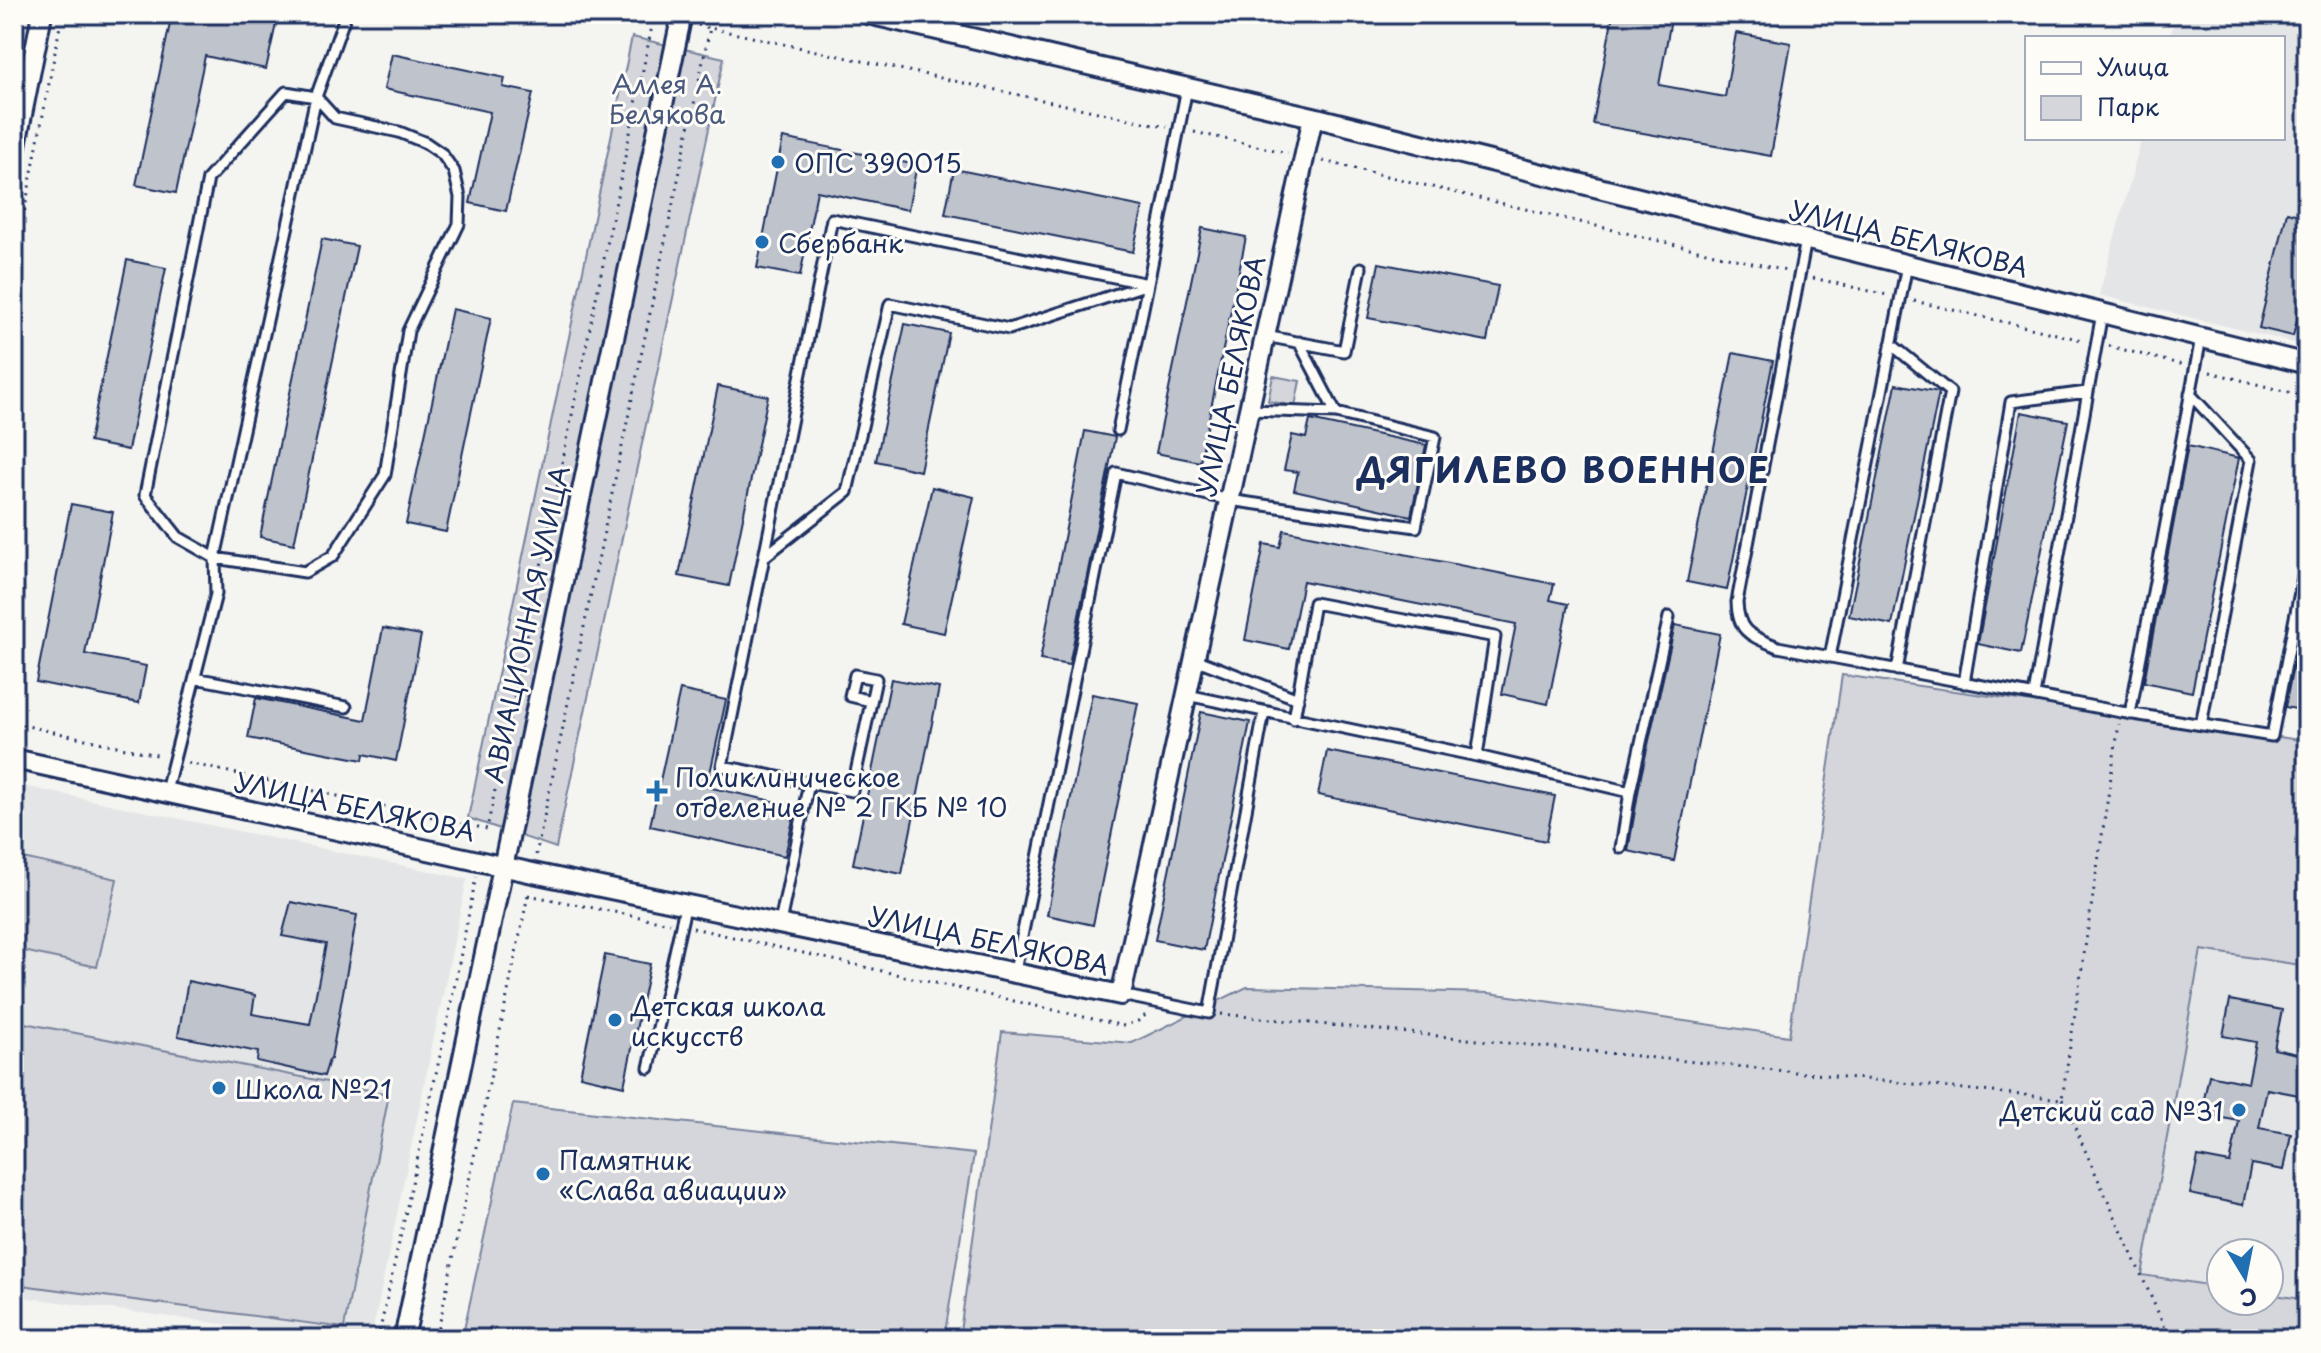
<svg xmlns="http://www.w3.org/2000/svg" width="2321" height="1353" viewBox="0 0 2321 1353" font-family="'Playpen Sans',sans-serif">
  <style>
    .built { fill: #e4e5e6 }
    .green { fill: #d4d6db; stroke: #78829c; stroke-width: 2 }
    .building { fill: #bfc3cc; stroke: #1b2f5e; stroke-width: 2 }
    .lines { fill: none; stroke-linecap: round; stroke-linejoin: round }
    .lane-casing { stroke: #1b2f5e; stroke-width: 15 }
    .street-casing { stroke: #1b2f5e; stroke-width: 24 }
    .path { stroke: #1b2f5e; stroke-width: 3; stroke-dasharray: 2 6; stroke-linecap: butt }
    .lane { stroke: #fdfcf7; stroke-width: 9 }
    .street { stroke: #fdfcf7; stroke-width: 18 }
    .poi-dot { fill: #1f6fb2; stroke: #fdfcf7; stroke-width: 3 }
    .labels { text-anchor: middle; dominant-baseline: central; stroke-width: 6; stroke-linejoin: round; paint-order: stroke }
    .park-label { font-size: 26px; fill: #49597d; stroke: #fdfcf7 }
    .poi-label { font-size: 26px; fill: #1b2f5e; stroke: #fdfcf7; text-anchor: start }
    .street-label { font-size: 26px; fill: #1b2f5e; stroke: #fdfcf7 }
    .district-label { font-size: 34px; font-weight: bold; letter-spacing: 2px; fill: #1b2f5e; stroke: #fdfcf7 }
  </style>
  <rect width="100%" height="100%" fill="#f4f4f1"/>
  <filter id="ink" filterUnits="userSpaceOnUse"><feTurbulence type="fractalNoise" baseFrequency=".0125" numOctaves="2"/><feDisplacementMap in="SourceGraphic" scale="16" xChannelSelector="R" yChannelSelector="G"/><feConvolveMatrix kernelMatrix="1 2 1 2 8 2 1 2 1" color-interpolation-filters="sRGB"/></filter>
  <g filter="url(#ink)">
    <path class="built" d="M 2176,14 L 2307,14 L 2307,346 L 2099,295 L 2142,138 L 2283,138 L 2283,38 L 2170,38 Z
      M 14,784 L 467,879 L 371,1339 L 335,1339 L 14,1296 Z
      M 2201,950 L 2307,966 L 2307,1300 L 2269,1294 L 2269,1253 L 2221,1253 L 2221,1287 L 2142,1275 Z"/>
    <path class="green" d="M 632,37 L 724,58 L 556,848 L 468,818 Z
      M 1273,376 L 1300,381 L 1295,406 L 1268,401 Z
      M 1842,675 L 2307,741 L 2307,966 L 2201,950 L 2142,1275 L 2221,1287 L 2221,1301 L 2269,1301 L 2269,1294 L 2307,1300 L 2300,1339 L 959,1339 L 1002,1032 L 1132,1043 L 1247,987 L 1489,993 L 1789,1036 Z
      M 14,856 L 117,879 L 97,967 L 14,949 Z
      M 14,1021 L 389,1094 L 344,1328 L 14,1284 Z
      M 513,1104 L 974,1154 L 944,1339 L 462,1339 Z"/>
    <path class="building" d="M 172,14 L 225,14 L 276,24 L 266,69 L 205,56 L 176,193 L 136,185 Z
      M 1613,14 L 1672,14 L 1659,85 L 1725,97 L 1736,33 L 1791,43 L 1771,156 L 1593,124 Z
      M 392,54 L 505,78 L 503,87 L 533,93 L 506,211 L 470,203 L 490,112 L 384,89 Z
      M 783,138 L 917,165 L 908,210 L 817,191 L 800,276 L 757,268 Z
      M 954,169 L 1143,207 L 1133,252 L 945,214 Z
      M 2287,212 L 2307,217 L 2307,280 L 2293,336 L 2259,328 Z
      M 1202,228 L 1246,237 L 1200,462 L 1156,453 Z
      M 322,239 L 357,246 L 294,544 L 260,537 Z
      M 127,260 L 166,268 L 128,450 L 89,442 Z
      M 1379,263 L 1498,286 L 1487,341 L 1368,318 Z
      M 452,309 L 491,318 L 446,532 L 406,524 Z
      M 905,324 L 949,333 L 920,471 L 876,461 Z
      M 1733,353 L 1773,361 L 1727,590 L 1687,582 Z
      M 1896,384 L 1939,392 L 1892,625 L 1849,616 Z
      M 718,386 L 768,396 L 729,586 L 679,576 Z
      M 2021,412 L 2068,421 L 2021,653 L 1978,644 Z
      M 1310,420 L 1426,445 L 1411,516 L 1294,490 L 1298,472 L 1284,470 L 1292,435 L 1306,438 Z
      M 1085,431 L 1115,437 L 1069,665 L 1040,660 Z
      M 2188,446 L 2239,458 L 2192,692 L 2144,682 Z
      M 932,487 L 974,497 L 944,633 L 901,624 Z
      M 71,504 L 113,512 L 85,654 L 146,666 L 139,703 L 36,682 Z
      M 1284,530 L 1554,584 L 1550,600 L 1568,604 L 1548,704 L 1502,694 L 1516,624 L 1303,581 L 1289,649 L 1245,640 L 1264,544 L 1280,547 Z
      M 2306,601 L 2307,601 L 2307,711 L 2285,707 Z
      M 1675,625 L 1720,634 L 1674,861 L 1628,851 L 1641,776 Z
      M 383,628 L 421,635 L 396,761 L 364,754 L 363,760 L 248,738 L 256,698 L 365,720 Z
      M 891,679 L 939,688 L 902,874 L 853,864 Z
      M 680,690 L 726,700 L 707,787 L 796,806 L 785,856 L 650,826 Z
      M 1092,694 L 1138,703 L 1093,925 L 1047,915 Z
      M 1201,712 L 1250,722 L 1204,950 L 1155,940 Z
      M 1327,751 L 1555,796 L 1546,841 L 1318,795 Z
      M 291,902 L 357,915 L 331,1059 L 329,1060 L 324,1076 L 257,1061 L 258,1052 L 178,1036 L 188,981 L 255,995 L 252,1014 L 310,1024 L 326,944 L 282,936 Z
      M 605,955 L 650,964 L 624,1086 L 580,1076 Z
      M 2230,1000 L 2282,1010 L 2274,1049 L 2307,1056 L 2299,1095 L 2267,1089 L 2259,1128 L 2291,1134 L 2284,1170 L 2251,1164 L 2243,1205 L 2190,1194 L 2198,1157 L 2230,1163 L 2239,1121 L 2201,1114 L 2209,1075 L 2248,1083 L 2256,1042 L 2223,1036 Z"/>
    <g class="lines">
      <defs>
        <path id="lane" d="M 1806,240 L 1737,602 C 1738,634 1752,636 1778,647 L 2121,712 L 2272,736 L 2307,556
          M 1265,336 L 1344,351 L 1361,268
          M 1299,342 L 1336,413
          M 1891,344 L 1950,392 L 1897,670
          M 2190,394 L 2251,460 L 2201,725
          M 764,557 L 847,492 L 890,304 L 1009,329 L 1148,284 L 1118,430
          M 1830,657 L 1907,265
          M 1195,659 L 1298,699
          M 195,678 L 346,707
          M 1964,683 L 2011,402 L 2087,392
          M 1187,695 L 1477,756 L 1630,792
          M 2034,695 L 2102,313
          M 2130,714 L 2201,338
          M 1294,719 L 1314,603 L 1495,637 L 1477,756
          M 809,783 L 852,791 L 876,679 L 855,675 L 850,696 L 871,701
          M 166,791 L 216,594 L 215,558 L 178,537 L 145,495 L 208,179 L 286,92 L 316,97 L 335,118 L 399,132 L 426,143 L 442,154 L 454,171 L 460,197 L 459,224 L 408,331 L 385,475 L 333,556 L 305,572 L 215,558 L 316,97 L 346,14
          M 1621,848 L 1630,792 L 1669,617
          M 780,923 L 809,783 L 722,766 L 832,219 L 1148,284 L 1187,88
          M 1015,971 L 1116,473 L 1229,500 L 1416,527 L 1435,437 L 1336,413 L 1249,410
          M 1121,995 L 1209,1013 L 1264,712
          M 649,1068 L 686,903"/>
        <path id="street" d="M 868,14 L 1313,117 L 2307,364
          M 14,155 L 42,14
          M 14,759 L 533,873 L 1121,995 L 1313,117
          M 404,1339 L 682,14"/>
      </defs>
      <use href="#lane" class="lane-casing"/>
      <use href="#street" class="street-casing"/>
      <path class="path" d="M 647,14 L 663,17
        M 698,25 L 710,28 L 713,14
        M 1194,132 L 1288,153
        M 1323,161 L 1786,271
        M 14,266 L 60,26
        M 1813,278 L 1887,295
        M 1914,301 L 2082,340
        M 2109,346 L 2183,365
        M 2210,372 L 2307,397
        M 14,723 L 161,756
        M 188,763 L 487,829 L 654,16
        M 536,855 L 710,28 L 1167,127
        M 528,895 L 670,923
        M 693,928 L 1124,1026 L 1138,1021 L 1147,1014
        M 1221,1014 L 2062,1099 L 2119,724
        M 2062,1099 L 2170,1339
        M 437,1336 L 529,890
        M 378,1339 L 448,1019 L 476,877"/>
      <use href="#lane" class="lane"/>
      <use href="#street" class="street"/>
    </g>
  </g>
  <g class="poi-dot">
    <circle cx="778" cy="162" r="8"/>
    <circle cx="762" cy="242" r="8"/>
    <path d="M653 779h8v8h8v8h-8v8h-8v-8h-8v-8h8z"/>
    <circle cx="615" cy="1020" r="8"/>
    <circle cx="219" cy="1088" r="8"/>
    <circle cx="2239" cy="1110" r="8"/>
    <circle cx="543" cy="1174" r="8"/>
  </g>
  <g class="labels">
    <g class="park-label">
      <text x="667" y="83">Аллея А.<tspan x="667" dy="30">Белякова</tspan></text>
    </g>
    <g class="poi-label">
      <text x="794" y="162">ОПС 390015</text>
      <text x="778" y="242">Сбербанк</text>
      <text x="675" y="776">Поликлиническое<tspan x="675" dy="30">отделение № 2 ГКБ № 10</tspan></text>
      <text x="631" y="1005">Детская школа<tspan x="631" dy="30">искусств</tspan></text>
      <text x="235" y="1088">Школа №21</text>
      <text x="2223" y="1110" text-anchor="end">Детский сад №31</text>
      <text x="559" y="1159">Памятник<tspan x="559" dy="30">«Слава авиации»</tspan></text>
    </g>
    <g class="street-label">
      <text transform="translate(1909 238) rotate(14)">УЛИЦА БЕЛЯКОВА</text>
      <text transform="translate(1230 376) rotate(-78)">УЛИЦА БЕЛЯКОВА</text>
      <text transform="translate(526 624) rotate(-78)">АВИАЦИОННАЯ УЛИЦА</text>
      <text transform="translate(355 806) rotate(12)">УЛИЦА БЕЛЯКОВА</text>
      <text transform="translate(989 940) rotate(12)">УЛИЦА БЕЛЯКОВА</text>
    </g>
    <g class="district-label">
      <text x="1564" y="469">ДЯГИЛЕВО ВОЕННОЕ</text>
    </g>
  </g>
  <rect width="2321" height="1353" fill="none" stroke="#fdfcf7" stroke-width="48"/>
  <rect x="24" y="24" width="2273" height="1305" fill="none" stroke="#1b2f5e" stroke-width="3" filter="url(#ink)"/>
  <rect x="2025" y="36" width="260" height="104" fill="#fdfcf7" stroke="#a3aaba" stroke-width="2"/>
  <rect x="2041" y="62" width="40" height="12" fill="#fdfcf7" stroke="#a3aaba" stroke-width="2"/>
  <text x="2097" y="76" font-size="24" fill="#1b2f5e">Улица</text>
  <rect x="2041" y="96" width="40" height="24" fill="#d4d6db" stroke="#a3aaba" stroke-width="2"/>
  <text x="2097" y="116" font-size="24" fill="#1b2f5e">Парк</text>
  <g transform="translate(2245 1277) rotate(170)"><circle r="38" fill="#fdfcf7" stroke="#a3aaba" stroke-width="2"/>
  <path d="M0-6L14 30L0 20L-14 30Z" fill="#1f6fb2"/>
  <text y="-12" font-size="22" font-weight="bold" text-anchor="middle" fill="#1b2f5e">С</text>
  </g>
</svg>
